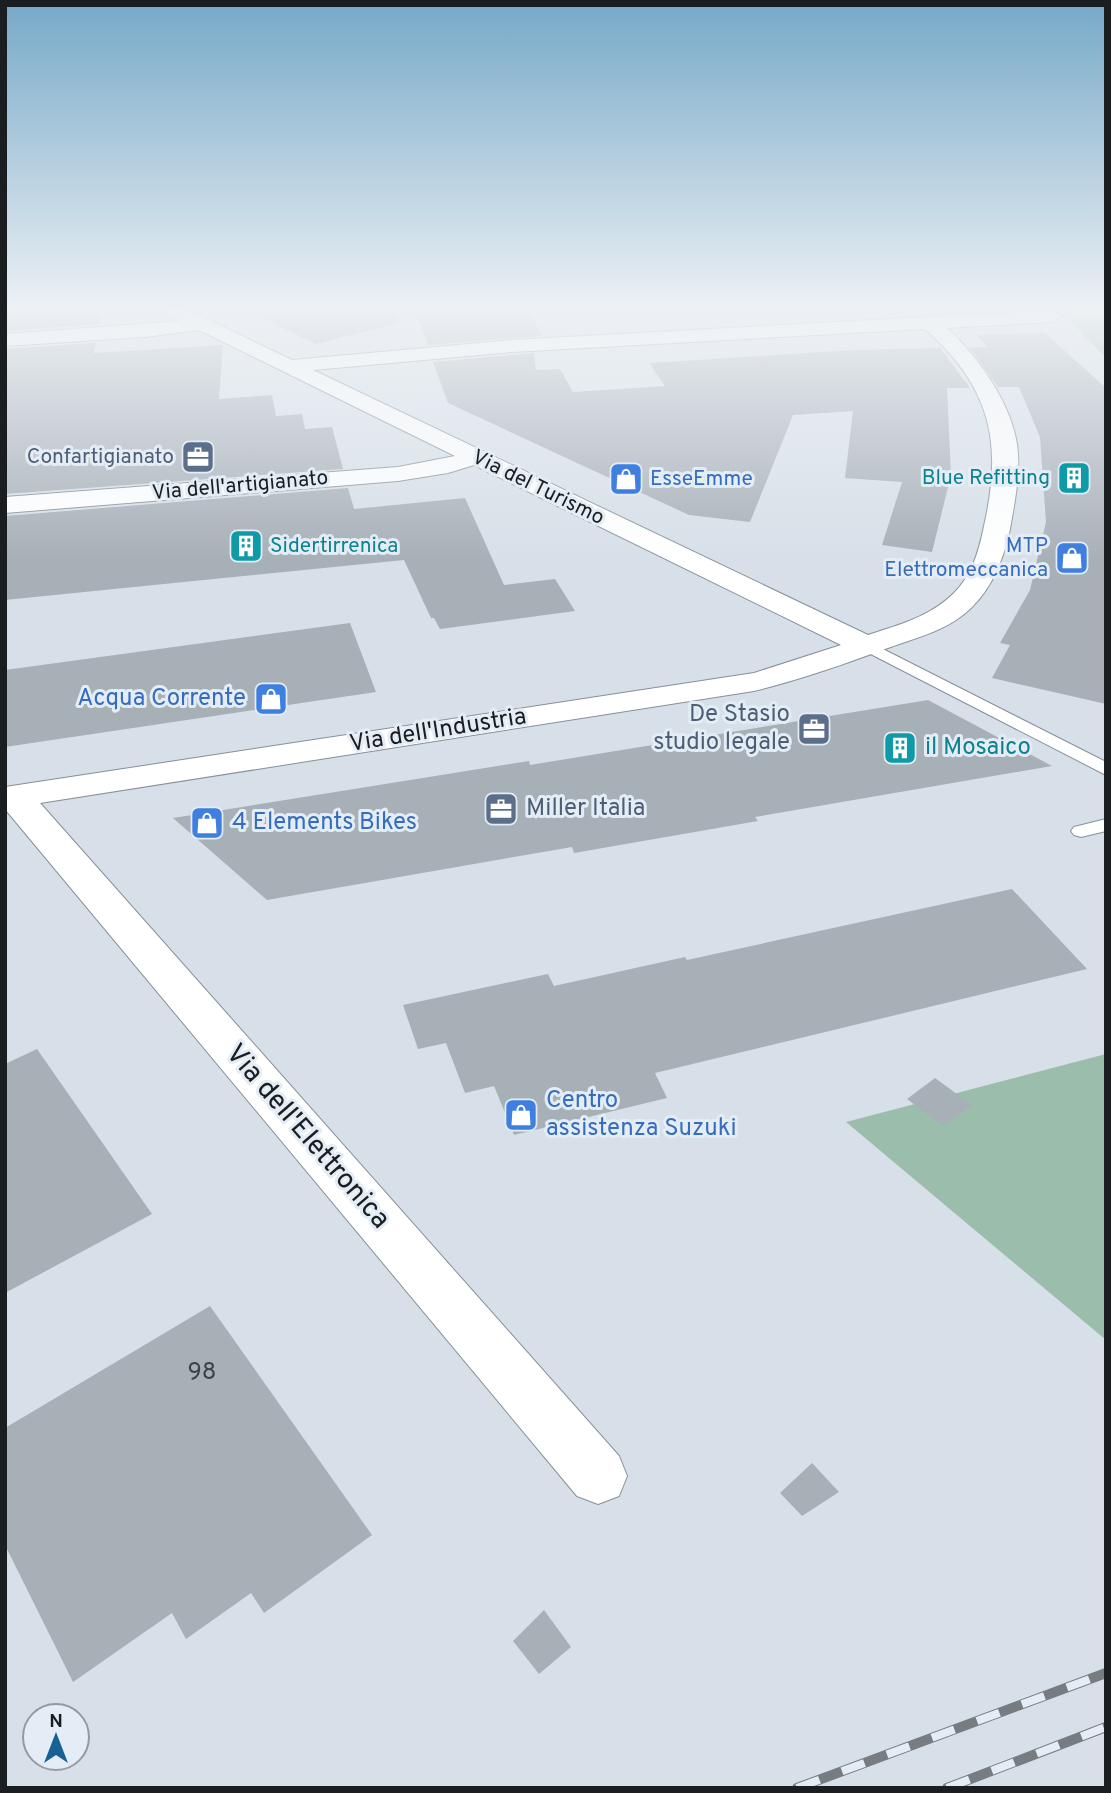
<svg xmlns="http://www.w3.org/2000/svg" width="1111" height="1793" viewBox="0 0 1111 1793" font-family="Overpass,sans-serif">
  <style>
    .green { fill: #9bbdab }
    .building { fill: #a7afb7 }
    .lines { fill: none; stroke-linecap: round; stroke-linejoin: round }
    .service-casing { stroke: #878f97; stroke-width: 2 }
    .minor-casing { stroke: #878f97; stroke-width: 2 }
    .service { fill: #fff; fill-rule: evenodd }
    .minor { fill: #fff; fill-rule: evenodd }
    .rail-casing { stroke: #767c82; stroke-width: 10 }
    .rail { stroke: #e4edf5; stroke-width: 8; stroke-dasharray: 24; stroke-linecap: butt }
    .labels { text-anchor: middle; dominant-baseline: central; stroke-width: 6; stroke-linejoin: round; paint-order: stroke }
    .far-service-label { font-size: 21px; fill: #4e5e75; stroke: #e4edf5; text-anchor: end }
    .far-culture-label { font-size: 21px; fill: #0d838f; stroke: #e4edf5; text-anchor: end }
    .far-shop-label { font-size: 21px; fill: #366cbe; stroke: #e4edf5; text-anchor: start }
    .far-street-label { font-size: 21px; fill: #1b1e21; stroke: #e4edf5 }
    .shop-label { font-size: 24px; fill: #366cbe; stroke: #e4edf5; text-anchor: start }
    .service-label { font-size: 24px; fill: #4e5e75; stroke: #e4edf5; text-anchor: end }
    .street-label { font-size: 24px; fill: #1b1e21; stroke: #e4edf5 }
    .culture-label { font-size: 24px; fill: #0d838f; stroke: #e4edf5; text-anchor: start }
    .near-number-label { font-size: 24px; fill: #3e4246 }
    .near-street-label { font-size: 28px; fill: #1b1e21; stroke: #e4edf5 }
  </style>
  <rect width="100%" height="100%" fill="#d7e0e8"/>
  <path class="green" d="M 950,310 L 1106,310 L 1106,358 L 1068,319 L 1056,311 L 969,316 Z
    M 1106,1054 L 1106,1340 L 846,1122 Z"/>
  <path class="building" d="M 5,310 L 103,310 L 100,324 L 5,331 Z
    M 245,310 L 397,310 L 399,323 L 316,344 Z
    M 415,310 L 528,310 L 542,336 L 428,345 Z
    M 1045,333 L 1106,388 L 1106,704 L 992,678 L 1010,645 L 1000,643 L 1030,590 L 1046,522 L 1040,437 L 1019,387 L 998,387 L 969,347 L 988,347 L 976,335 Z
    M 96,343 L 94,353 L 223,345 L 219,399 L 272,395 L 276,416 L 302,414 L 305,429 L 332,427 L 343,469 L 5,494 L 5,349 Z
    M 940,348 L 970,388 L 947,388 L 951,475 L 932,552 L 882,545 L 902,482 L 845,478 L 853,411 L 793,415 L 750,522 L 689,515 L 448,403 L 433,362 L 534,353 L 536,370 L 560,369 L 573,392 L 665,386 L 649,363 L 854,350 Z
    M 348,488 L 354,509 L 465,498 L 504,585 L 555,579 L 575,611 L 440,629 L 434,618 L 431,618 L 404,560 L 5,600 L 5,516 Z
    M 350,623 L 376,692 L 5,747 L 5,670 Z
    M 928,700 L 1052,766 L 755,817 L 758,821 L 574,853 L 572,847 L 267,900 L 173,818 L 529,761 L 530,765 Z
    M 1012,889 L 1087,969 L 655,1073 L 667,1098 L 514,1135 L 494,1086 L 465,1093 L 446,1043 L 418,1049 L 403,1005 L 548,974 L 554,986 L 685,957 L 687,960 Z
    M 37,1049 L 152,1214 L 5,1293 L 5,1064 Z
    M 935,1078 L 972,1105 L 943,1126 L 907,1099 Z
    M 210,1306 L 372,1535 L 264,1613 L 251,1593 L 186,1639 L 172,1613 L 73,1682 L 5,1545 L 5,1428 Z
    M 812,1463 L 839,1492 L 802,1516 L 780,1493 Z
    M 544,1610 L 571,1647 L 539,1674 L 513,1641 Z"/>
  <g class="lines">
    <defs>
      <path id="service" d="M 865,640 L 1106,762 L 1106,775 L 859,648 L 857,645 Z
        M 1106,819 L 1106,831 L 1081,837 L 1074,835 L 1071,831 L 1074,827 Z"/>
      <path id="minor" d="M 164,310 L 188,310 L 292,360 L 512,340 L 1052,310 L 1061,316 L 1052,322 L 947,328 C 978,357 1010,401 1017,444 C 1021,472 1015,501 1010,529 C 1003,562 990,594 963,615 C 940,633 912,639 885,649 C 842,665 799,680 754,691 L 40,803 L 619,1456 L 627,1476 L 619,1496 L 598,1504 L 577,1496 L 5,809 L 5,787 L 754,673 L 841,645 L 474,465 L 448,473 L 398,481 L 5,513 L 5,497 L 398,467 L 455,456 L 199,330 L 145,337 L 5,346 L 5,334 L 180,321 ZM 925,329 C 991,387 1003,443 984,526 C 979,551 972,575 954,593 C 930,617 898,625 868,635 L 313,370 L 512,352 Z"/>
    </defs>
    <use href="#service" class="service-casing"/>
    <use href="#minor" class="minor-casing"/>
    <use href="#service" class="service"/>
    <use href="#minor" class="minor"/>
    <defs>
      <path id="rail" d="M 797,1788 L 1106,1673
        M 947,1788 L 1106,1727"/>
    </defs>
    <use href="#rail" class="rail-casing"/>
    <use href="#rail" class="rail"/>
  </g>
  <linearGradient id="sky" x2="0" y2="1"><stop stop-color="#76a8c8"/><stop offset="0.55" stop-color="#edf1f5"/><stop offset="1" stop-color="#edf1f5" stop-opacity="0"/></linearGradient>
  <rect width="1111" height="561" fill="url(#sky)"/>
  <defs>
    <symbol id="office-square" viewBox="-11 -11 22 22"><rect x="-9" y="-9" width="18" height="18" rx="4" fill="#5c6f8a" stroke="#e4edf5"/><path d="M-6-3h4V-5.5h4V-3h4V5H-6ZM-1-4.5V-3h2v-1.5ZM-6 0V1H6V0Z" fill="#fff"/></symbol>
    <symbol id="building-square" viewBox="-11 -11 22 22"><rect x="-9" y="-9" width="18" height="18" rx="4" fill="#0f9aa8" stroke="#e4edf5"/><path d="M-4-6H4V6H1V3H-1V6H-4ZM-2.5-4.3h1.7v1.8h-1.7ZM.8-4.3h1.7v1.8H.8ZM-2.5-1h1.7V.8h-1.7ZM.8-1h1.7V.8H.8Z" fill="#fff"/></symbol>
    <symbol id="shop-square" viewBox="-11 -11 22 22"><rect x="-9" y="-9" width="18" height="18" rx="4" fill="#3f7fe0" stroke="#e4edf5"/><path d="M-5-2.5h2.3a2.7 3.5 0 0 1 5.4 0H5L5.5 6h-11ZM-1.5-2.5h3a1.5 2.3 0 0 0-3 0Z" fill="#fff"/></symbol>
  </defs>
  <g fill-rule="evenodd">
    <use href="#office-square" x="179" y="438" width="38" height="38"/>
    <use href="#building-square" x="1055" y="459" width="38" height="38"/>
    <use href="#shop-square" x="607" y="460" width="38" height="38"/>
    <use href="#building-square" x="227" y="527" width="38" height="38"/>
    <use href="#shop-square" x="1053" y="539" width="38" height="38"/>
    <use href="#shop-square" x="252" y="680" width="38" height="38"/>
    <use href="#office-square" x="795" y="710" width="38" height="38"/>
    <use href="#building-square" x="881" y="729" width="38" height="38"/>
    <use href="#office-square" x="482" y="790" width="38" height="38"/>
    <use href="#shop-square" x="188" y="804" width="38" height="38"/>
    <use href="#shop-square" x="502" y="1096" width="38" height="38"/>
  </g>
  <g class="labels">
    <g class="far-service-label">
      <text x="174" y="457">Confartigianato</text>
    </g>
    <g class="far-culture-label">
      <text x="1050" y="478">Blue Refitting</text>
      <text x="270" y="546" text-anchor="start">Sidertirrenica</text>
    </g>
    <g class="far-shop-label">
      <text x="650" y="479">EsseEmme</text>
      <text x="1048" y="546" text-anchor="end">MTP<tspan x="1048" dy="24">Elettromeccanica</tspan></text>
    </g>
    <g class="far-street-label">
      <text transform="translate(240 486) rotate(-5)">Via dell'artigianato</text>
      <text transform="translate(538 488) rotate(26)">Via del Turismo</text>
    </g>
    <g class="shop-label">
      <text x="246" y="699" text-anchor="end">Acqua Corrente</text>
      <text x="232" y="823">4 Elements Bikes</text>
      <text x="546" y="1101">Centro<tspan x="546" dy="28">assistenza Suzuki</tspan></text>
    </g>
    <g class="service-label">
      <text x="790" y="715">De Stasio<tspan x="790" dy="28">studio legale</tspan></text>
      <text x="526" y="809" text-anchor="start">Miller Italia</text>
    </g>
    <g class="street-label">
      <text transform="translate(438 731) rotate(-9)">Via dell'Industria</text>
    </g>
    <g class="culture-label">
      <text x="925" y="748">il Mosaico</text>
    </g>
    <g class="near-number-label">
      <text x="202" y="1373">98</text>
    </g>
    <g class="near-street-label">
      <text transform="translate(307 1137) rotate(49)">Via dell'Elettronica</text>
    </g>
  </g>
  <rect width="1111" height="1793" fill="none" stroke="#1b1e21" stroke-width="14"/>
  <g transform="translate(56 1737)"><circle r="33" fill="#e4edf5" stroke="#949aa0" stroke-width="2"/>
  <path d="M0-5L12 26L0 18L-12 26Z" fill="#196195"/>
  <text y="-10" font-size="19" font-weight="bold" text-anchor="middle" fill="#1b1e21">N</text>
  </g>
</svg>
